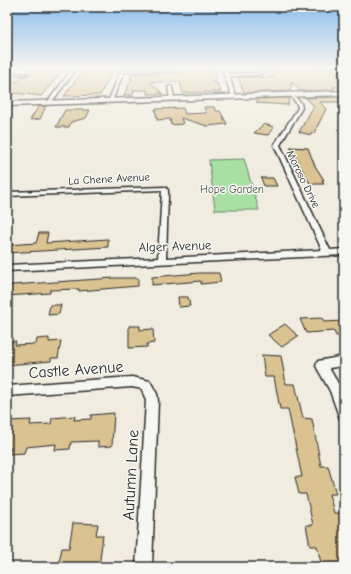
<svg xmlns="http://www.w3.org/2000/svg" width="351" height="574" viewBox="0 0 351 574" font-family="'Comic Neue',sans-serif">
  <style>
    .built { fill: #e9dfc8 }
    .green { fill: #a8e0a4; stroke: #6a8668 }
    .building { fill: #dac291; stroke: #2b2b2b }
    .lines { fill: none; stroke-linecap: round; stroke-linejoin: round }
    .street-casing { stroke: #2b2b2b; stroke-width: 3 }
    .secondary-casing { stroke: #2b2b2b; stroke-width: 3 }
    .street { fill: #f6f6f2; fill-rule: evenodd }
    .secondary { fill: #f6f6f2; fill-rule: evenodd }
    .labels { text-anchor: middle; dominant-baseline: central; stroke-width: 3; stroke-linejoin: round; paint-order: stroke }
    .far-street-label { font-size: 11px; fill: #2b2b2b; stroke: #f6f6f2 }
    .far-park-label { font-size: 11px; fill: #4a5849; stroke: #f6f6f2 }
    .street-label { font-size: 13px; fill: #2b2b2b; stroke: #f6f6f2 }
    .near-street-label { font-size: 16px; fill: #2b2b2b; stroke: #f6f6f2 }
  </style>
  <rect width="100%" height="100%" fill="#f0ecdf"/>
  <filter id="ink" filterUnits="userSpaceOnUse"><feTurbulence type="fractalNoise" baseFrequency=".025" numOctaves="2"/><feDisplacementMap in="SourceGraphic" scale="8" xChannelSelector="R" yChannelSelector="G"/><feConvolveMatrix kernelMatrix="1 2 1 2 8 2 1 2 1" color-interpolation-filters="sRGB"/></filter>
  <g filter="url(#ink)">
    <path class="built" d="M 7,76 L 42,76 L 21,99 L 7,99 Z"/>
    <path class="green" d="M 244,159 L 259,210 L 215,210 L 209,160 Z"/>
    <path class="building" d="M 32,68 L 65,68 L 41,96 L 15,93 L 7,100 L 7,90 L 23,76 L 29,75 L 27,72 Z
      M 85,68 L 114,68 L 100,95 L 64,96 Z
      M 184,68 L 214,68 L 217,76 L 212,82 L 217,83 L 221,92 L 183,93 L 180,82 L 150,82 L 163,94 L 147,94 L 147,90 L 134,90 L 133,95 L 124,95 L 132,78 L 130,78 L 132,73 L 184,73 Z
      M 277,68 L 330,68 L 344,79 L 336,80 L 343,87 L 332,87 L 335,90 L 300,91 L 292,82 L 290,91 L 244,93 L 238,77 L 274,77 L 274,70 Z
      M 341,97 L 344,102 L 320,102 L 326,109 L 314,133 L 312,133 L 311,135 L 299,132 L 314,106 L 306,98 Z
      M 289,98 L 288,105 L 286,105 L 257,103 L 257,99 Z
      M 39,106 L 46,106 L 40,119 L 30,120 Z
      M 204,107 L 214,107 L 216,111 L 220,111 L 227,124 L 207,126 L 181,118 L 183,124 L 171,125 L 170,119 L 157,120 L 155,109 L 183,108 L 185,114 L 206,113 Z
      M 65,110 L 90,110 L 86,118 L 71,122 L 69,127 L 56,127 Z
      M 264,124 L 274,127 L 268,135 L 254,133 Z
      M 290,147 L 308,148 L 315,166 L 324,180 L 322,180 L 324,184 L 312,184 L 309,182 Z
      M 261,178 L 273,178 L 277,186 L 264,186 Z
      M 39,233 L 48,233 L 46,243 L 108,239 L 108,247 L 7,253 L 7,245 L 36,243 Z
      M 199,273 L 219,273 L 221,282 L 201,284 L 201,281 L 152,285 L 152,277 Z
      M 114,278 L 138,278 L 138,286 L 79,291 L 79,289 L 50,290 L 50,293 L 7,296 L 11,285 Z
      M 178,297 L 188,297 L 190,306 L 179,307 Z
      M 50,305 L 61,305 L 59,314 L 48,315 Z
      M 322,318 L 324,322 L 344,321 L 344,335 L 336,336 L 334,331 L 306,333 L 300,319 Z
      M 285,324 L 298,336 L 282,347 L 268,335 Z
      M 129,326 L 140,326 L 140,330 L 153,329 L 154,343 L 147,344 L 147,347 L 129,348 Z
      M 49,338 L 49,342 L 61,341 L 58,358 L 51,358 L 51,361 L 7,365 L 7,342 L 16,341 L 15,345 L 36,344 L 37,339 Z
      M 262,355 L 281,356 L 286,384 L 295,384 L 303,418 L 312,419 L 321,466 L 328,466 L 336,494 L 329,494 L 334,513 L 341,513 L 344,523 L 344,567 L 322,567 L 317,546 L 310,546 L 306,525 L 313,525 L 306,494 L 299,494 L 295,477 L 302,477 L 288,409 L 280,409 L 274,377 L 265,377 Z
      M 114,413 L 112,446 L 98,447 L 98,441 L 71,442 L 70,449 L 55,450 L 56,444 L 26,447 L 24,453 L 9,454 L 11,448 L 7,448 L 8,421 L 31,420 L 30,425 L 51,424 L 52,418 L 75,416 L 74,420 L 91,419 L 91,415 Z
      M 73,523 L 98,524 L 96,535 L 103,535 L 99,567 L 58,567 L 62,548 L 69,548 Z"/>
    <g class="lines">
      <defs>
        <path id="street" d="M 73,68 L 77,68 L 50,104 L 46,104 Z
          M 122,68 L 126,68 L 125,70 L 170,70 L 170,68 L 174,68 L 174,71 L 124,72 L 112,101 L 108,102 Z
          M 222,68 L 226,68 L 228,74 L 257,73 L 271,68 L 276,68 L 257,75 L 229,76 L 236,97 L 234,98 L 232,97 Z
          M 331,68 L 335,68 L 344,75 L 344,78 Z
          M 14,73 L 28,74 L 13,75 Z
          M 170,86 L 172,87 L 174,99 L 172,100 L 170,99 L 168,87 Z
          M 292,94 L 301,103 L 302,108 L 280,145 L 330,250 L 344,249 L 344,255 L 7,271 L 7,265 L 158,258 L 162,190 L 7,196 L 7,192 L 165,187 L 168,190 L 168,196 L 166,258 L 322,250 L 274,145 L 298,108 L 297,104 L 290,95 Z
          M 344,356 L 344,366 L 329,368 L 339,385 L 344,398 L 344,421 L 340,419 L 330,391 L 316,366 L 318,361 Z
          M 132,377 L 150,381 L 157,394 L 158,401 L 152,567 L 136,567 L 146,401 L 142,389 L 132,387 L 7,396 L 7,386 Z"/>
        <path id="secondary" d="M 344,91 L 344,95 L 7,106 L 7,102 Z"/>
      </defs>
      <use href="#street" class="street-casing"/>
      <use href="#secondary" class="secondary-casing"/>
      <use href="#street" class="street"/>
      <use href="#secondary" class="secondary"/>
    </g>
  </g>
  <linearGradient id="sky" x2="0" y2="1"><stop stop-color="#88bced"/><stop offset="0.46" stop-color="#f8f6f1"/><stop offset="1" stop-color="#f8f6f1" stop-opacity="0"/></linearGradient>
  <rect width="351" height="148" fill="url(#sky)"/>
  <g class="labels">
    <g class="far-street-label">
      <text transform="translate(109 179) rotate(-3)">La Chene Avenue</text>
      <text transform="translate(303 179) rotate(64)">Moroso Drive</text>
    </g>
    <g class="far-park-label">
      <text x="232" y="189">Hope Garden</text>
    </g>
    <g class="street-label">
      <text transform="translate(175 246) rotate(-2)">Alger Avenue</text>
    </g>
    <g class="near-street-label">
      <text transform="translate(76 370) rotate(-4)">Castle Avenue</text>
      <text transform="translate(131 475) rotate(-87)">Autumn Lane</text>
    </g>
  </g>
  <rect width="351" height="574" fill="none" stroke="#f6f6f2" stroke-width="24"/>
  <rect x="12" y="12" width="327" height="550" fill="none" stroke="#2b2b2b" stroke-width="1.5" filter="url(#ink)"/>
</svg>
